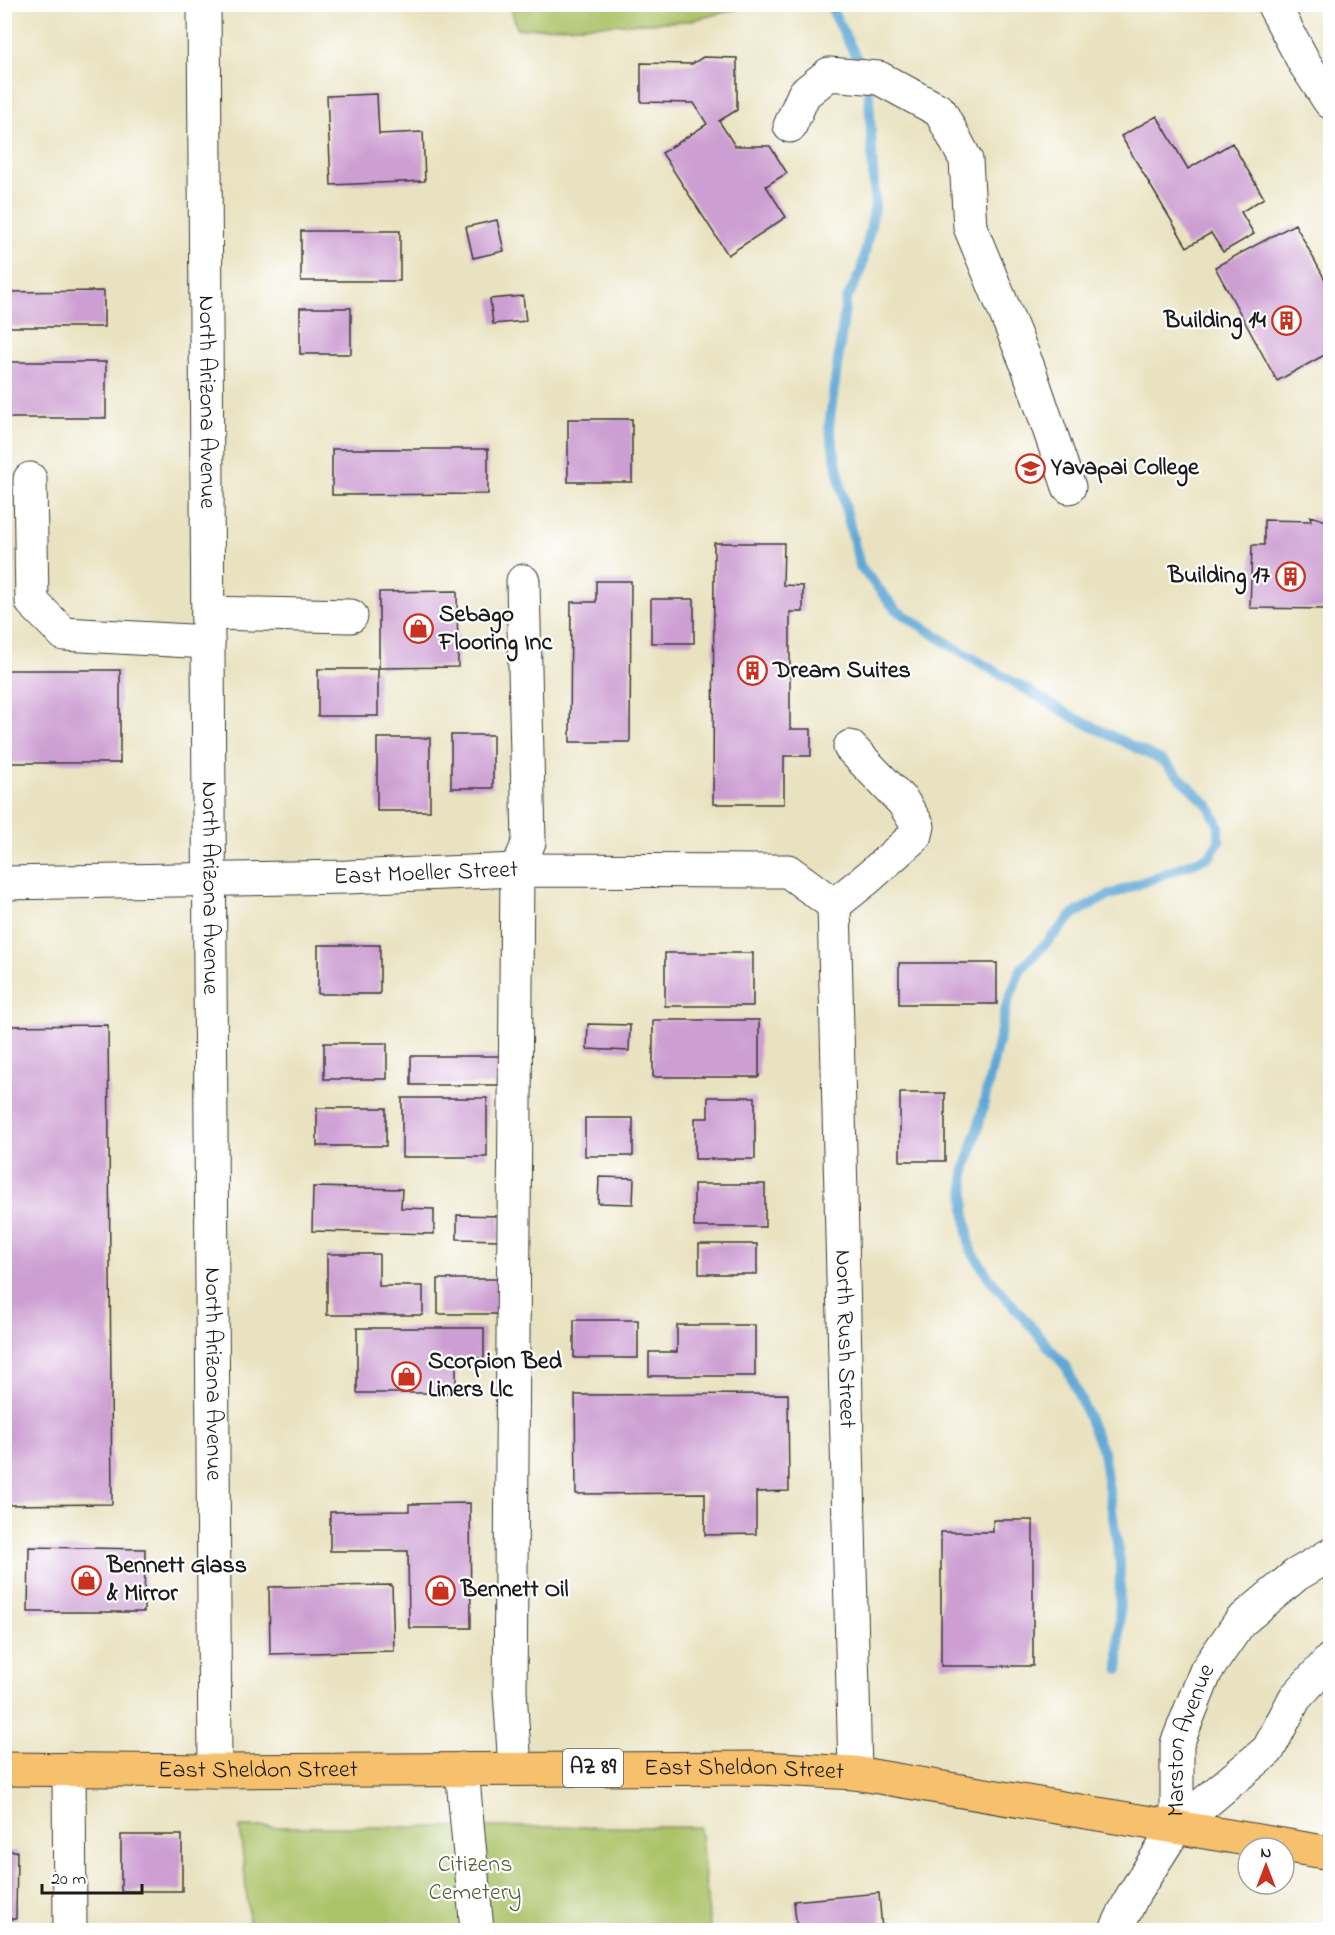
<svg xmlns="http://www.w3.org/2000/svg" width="1335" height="1935" viewBox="0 0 1335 1935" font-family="'Indie Flower',sans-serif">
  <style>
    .green { fill: #aac267; stroke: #636f42; stroke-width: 1.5 }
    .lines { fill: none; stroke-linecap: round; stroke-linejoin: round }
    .stream { stroke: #5ea7d5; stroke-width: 10 }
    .building { fill: #cc9ed2 }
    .minor-casing { stroke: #3b3a35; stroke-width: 35 }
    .major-casing { stroke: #3b3a35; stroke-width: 35 }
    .minor { stroke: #fff; stroke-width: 33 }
    .major { stroke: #f7c06c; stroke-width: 33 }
    .labels { text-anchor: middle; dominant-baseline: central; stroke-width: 4.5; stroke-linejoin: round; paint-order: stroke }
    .shield { fill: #fff; stroke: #606060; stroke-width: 1.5 }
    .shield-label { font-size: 22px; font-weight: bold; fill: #1c1c1c }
    .poi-label { font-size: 24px; font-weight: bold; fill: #1c1c1c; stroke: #fff; text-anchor: start }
    .street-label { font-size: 24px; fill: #1c1c1c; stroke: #fff }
    .park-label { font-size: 24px; fill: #555e3a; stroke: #fff }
  </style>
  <rect width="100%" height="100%" fill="#fff"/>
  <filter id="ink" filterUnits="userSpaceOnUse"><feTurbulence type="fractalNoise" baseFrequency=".0167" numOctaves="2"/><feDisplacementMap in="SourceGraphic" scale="12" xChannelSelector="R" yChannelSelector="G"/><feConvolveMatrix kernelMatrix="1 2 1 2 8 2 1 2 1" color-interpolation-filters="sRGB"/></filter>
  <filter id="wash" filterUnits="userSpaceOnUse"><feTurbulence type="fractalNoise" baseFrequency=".008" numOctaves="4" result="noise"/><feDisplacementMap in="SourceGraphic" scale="24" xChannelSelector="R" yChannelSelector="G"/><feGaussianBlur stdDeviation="1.35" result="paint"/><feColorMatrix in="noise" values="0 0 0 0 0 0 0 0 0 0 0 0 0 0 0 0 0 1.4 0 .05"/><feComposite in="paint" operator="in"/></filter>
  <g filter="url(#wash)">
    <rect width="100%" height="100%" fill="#e9e2c0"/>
    <path class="green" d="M 510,5 L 510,4 L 754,5 L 689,21 L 517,29 Z
      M 240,1827 L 700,1827 L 710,1930 L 250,1930 Z"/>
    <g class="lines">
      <path class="stream" d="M 829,4 L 868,80 L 875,206 L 861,271 L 846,301 L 829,426 L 845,506 L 860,566 L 896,610 L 957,649 L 1073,717 L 1163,761 L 1209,806 L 1219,826 L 1219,841 L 1210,856 L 1105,897 L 1075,913 L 1021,969 L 1007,1004 L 979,1124 L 964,1174 L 965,1209 L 970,1249 L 990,1279 L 1067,1368 L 1103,1452 L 1120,1562 L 1119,1669"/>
    </g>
    <g id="blocks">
      <path class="building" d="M 703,57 L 737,58 L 737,110 L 719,121 L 735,146 L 770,146 L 787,173 L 766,186 L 786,217 L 728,255 L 662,153 L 707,124 L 694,103 L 641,102 L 641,63 L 692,64 Z
        M 377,94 L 379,134 L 423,132 L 425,181 L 331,185 L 327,96 Z
        M 1157,116 L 1188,169 L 1232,143 L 1264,198 L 1241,212 L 1254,234 L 1223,252 L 1211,233 L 1187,247 L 1121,136 Z
        M 497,220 L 504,251 L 473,258 L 466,227 Z
        M 1295,224 L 1330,289 L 1330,352 L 1277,381 L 1215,267 Z
        M 301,231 L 400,231 L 400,281 L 301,281 Z
        M 104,291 L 104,327 L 4,327 L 4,292 Z
        M 523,296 L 526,321 L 493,324 L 490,299 Z
        M 300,308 L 351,308 L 351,354 L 300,354 Z
        M 4,362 L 106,362 L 106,418 L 4,418 Z
        M 568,419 L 632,419 L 632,482 L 568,482 Z
        M 332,449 L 488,449 L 488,494 L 332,495 Z
        M 1310,516 L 1330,522 L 1330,609 L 1250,608 L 1252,545 L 1264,545 L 1264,520 L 1311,521 Z
        M 714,543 L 784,543 L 783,585 L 803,586 L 803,612 L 790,612 L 790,729 L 811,729 L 811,756 L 784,756 L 784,804 L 713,804 Z
        M 596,581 L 631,581 L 630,742 L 570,742 L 571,602 L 596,602 Z
        M 457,591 L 458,667 L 379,668 L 379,592 Z
        M 651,599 L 694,599 L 694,643 L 651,643 Z
        M 318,669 L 378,669 L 378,716 L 318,716 Z
        M 4,670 L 120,670 L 120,763 L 4,763 Z
        M 451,735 L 493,735 L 493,788 L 451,788 Z
        M 377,738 L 430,738 L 430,811 L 377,811 Z
        M 318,945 L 380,945 L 380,994 L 318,994 Z
        M 665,953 L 753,953 L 753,1006 L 665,1006 Z
        M 899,963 L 997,963 L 997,1004 L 899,1004 Z
        M 653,1020 L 759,1020 L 759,1077 L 653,1077 Z
        M 588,1024 L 630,1025 L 629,1051 L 587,1049 Z
        M 108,1025 L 112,1504 L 4,1505 L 4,1026 Z
        M 324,1043 L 387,1043 L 387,1079 L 324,1079 Z
        M 411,1056 L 501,1056 L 501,1085 L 411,1085 Z
        M 900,1093 L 945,1093 L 945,1161 L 900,1161 Z
        M 708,1097 L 755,1097 L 755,1159 L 695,1159 L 695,1118 L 708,1118 Z
        M 402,1098 L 487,1098 L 487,1157 L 402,1157 Z
        M 317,1108 L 386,1108 L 386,1146 L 317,1146 Z
        M 585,1118 L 633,1118 L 633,1156 L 585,1156 Z
        M 599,1177 L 634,1178 L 633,1204 L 598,1203 Z
        M 694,1184 L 765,1184 L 765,1227 L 694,1227 Z
        M 313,1187 L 402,1189 L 401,1208 L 434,1209 L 434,1234 L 312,1231 Z
        M 457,1215 L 500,1216 L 500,1240 L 457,1239 Z
        M 699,1244 L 757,1244 L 757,1274 L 699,1274 Z
        M 327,1254 L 379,1254 L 379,1286 L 423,1286 L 423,1315 L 327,1315 Z
        M 438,1279 L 504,1279 L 504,1314 L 438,1314 Z
        M 574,1320 L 638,1320 L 638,1358 L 574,1358 Z
        M 677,1325 L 755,1325 L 755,1376 L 649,1376 L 649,1352 L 677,1352 Z
        M 357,1328 L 484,1328 L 484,1358 L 456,1358 L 456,1393 L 357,1393 Z
        M 788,1394 L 789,1491 L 756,1492 L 756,1534 L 705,1535 L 705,1493 L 576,1494 L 575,1395 Z
        M 470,1503 L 471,1628 L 409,1628 L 408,1551 L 330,1551 L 330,1512 L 409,1511 L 409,1504 Z
        M 993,1520 L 1033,1520 L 1033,1666 L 941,1666 L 941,1532 L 993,1532 Z
        M 29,1547 L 145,1549 L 144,1612 L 28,1612 Z
        M 392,1585 L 394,1651 L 270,1654 L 269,1587 Z
        M 121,1835 L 182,1835 L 182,1891 L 121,1891 Z
        M 4,1851 L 17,1851 L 16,1919 L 4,1919 Z
        M 879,1893 L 882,1930 L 797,1930 L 794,1901 Z"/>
    </g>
  </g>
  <g filter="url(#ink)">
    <use href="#blocks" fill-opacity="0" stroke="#3b3a35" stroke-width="1.5"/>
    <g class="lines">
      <defs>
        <g id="minor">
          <path id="s1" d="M 204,4 L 215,1771"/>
          <path d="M 1273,4 L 1305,64 L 1330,102"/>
          <path d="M 790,126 L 804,94 L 829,74 L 879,78 L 940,111 L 966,160 L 970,227 L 1028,367 L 1069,487"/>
          <path d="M 30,479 L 32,602 L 64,634 L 208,642"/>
          <path d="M 208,613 L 351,616"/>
          <path id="s2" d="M 4,883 L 347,877 L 517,870 L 788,871 L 834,905"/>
          <path id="s3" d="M 834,905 L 855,1773"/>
          <path d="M 834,905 L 869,877 L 916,835 L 918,826 L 903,802 L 850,747"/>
          <path d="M 515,1768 L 510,1691 L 517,870 L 529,842 L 523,581"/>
          <path d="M 69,1769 L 70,1930"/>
          <path d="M 462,1769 L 477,1930"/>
          <path id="s4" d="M 1177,1826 L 1177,1744 L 1206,1671 L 1240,1622 L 1296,1575 L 1330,1555"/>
          <path d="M 1116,1930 L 1133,1895 L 1177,1826 L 1268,1750 L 1295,1698 L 1330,1660"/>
        </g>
        <g id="major">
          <path id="s5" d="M 4,1769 L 215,1771 L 761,1768 L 855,1773 L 1330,1853"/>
        </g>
      </defs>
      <use href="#minor" class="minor-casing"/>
      <use href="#major" class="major-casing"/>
      <use href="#minor" class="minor"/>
      <use href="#major" class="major"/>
    </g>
  </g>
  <defs>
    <symbol id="building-ring" viewBox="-11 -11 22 22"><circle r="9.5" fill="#fff" stroke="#c8321e" stroke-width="1.5"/><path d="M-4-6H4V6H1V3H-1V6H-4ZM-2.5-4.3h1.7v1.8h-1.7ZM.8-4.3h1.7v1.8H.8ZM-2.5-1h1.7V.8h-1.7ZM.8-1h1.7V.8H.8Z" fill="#c8321e"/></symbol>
    <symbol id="university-ring" viewBox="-11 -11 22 22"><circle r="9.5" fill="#fff" stroke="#c8321e" stroke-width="1.5"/><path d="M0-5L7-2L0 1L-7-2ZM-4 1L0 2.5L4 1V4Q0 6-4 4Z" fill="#c8321e"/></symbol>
    <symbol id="shop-ring" viewBox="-11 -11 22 22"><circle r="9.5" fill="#fff" stroke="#c8321e" stroke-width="1.5"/><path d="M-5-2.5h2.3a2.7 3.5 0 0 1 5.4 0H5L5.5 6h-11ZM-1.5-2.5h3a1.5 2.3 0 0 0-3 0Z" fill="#c8321e"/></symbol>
  </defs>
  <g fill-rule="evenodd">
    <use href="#building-ring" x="1270" y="304" width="33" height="33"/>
    <use href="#university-ring" x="1014" y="452" width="33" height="33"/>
    <use href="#building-ring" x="1274" y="560" width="33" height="33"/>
    <use href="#shop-ring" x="402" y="612" width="33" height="33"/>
    <use href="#building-ring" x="736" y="654" width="33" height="33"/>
    <use href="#shop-ring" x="390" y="1360" width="33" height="33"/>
    <use href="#shop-ring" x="70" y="1564" width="33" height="33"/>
    <use href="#shop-ring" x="424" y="1574" width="33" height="33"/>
  </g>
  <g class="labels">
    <rect class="shield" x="563" y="1749" width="60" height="38" rx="4.5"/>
    <g class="shield-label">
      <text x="593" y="1768">AZ 89</text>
    </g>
    <g class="poi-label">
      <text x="1266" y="321" text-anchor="end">Building 14</text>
      <text x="1051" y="468">Yavapai College</text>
      <text x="1270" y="576" text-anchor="end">Building 17</text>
      <text x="439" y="615">Sebago<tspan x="439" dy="28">Flooring Inc</tspan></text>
      <text x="773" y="671">Dream Suites</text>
      <text x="428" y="1362">Scorpion Bed<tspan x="428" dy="28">Liners Llc</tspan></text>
      <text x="107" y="1566">Bennett Glass<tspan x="107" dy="28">&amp; Mirror</tspan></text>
      <text x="461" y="1590">Bennett Oil</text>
    </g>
    <g class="street-label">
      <text stroke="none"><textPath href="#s1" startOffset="398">North Arizona Avenue</textPath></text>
      <text stroke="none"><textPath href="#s2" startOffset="422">East Moeller Street</textPath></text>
      <text stroke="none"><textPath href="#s1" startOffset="884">North Arizona Avenue</textPath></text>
      <text stroke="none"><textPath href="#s3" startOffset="434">North Rush Street</textPath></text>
      <text stroke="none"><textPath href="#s1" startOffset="1370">North Arizona Avenue</textPath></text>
      <text stroke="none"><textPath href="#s4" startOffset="88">Marston Avenue</textPath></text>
      <text stroke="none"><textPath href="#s5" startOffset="254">East Sheldon Street</textPath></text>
      <text stroke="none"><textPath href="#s5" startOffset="740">East Sheldon Street</textPath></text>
    </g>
    <g class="park-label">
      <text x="475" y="1865">Citizens<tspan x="475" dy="28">Cemetery</tspan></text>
    </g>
  </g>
  <rect width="1335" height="1935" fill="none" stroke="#fff" stroke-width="24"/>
  <g transform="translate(1266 1866)"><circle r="28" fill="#ffffff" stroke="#a4a4a4" stroke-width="1.5"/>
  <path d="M0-4.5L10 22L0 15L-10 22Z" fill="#c8321e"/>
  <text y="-9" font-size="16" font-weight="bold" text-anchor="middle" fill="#1c1c1c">N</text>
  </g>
  <path d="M42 1884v9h100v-9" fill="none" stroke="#1c1c1c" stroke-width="3"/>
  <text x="51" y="1884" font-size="18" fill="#1c1c1c" stroke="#ffffff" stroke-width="4.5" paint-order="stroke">20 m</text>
</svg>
